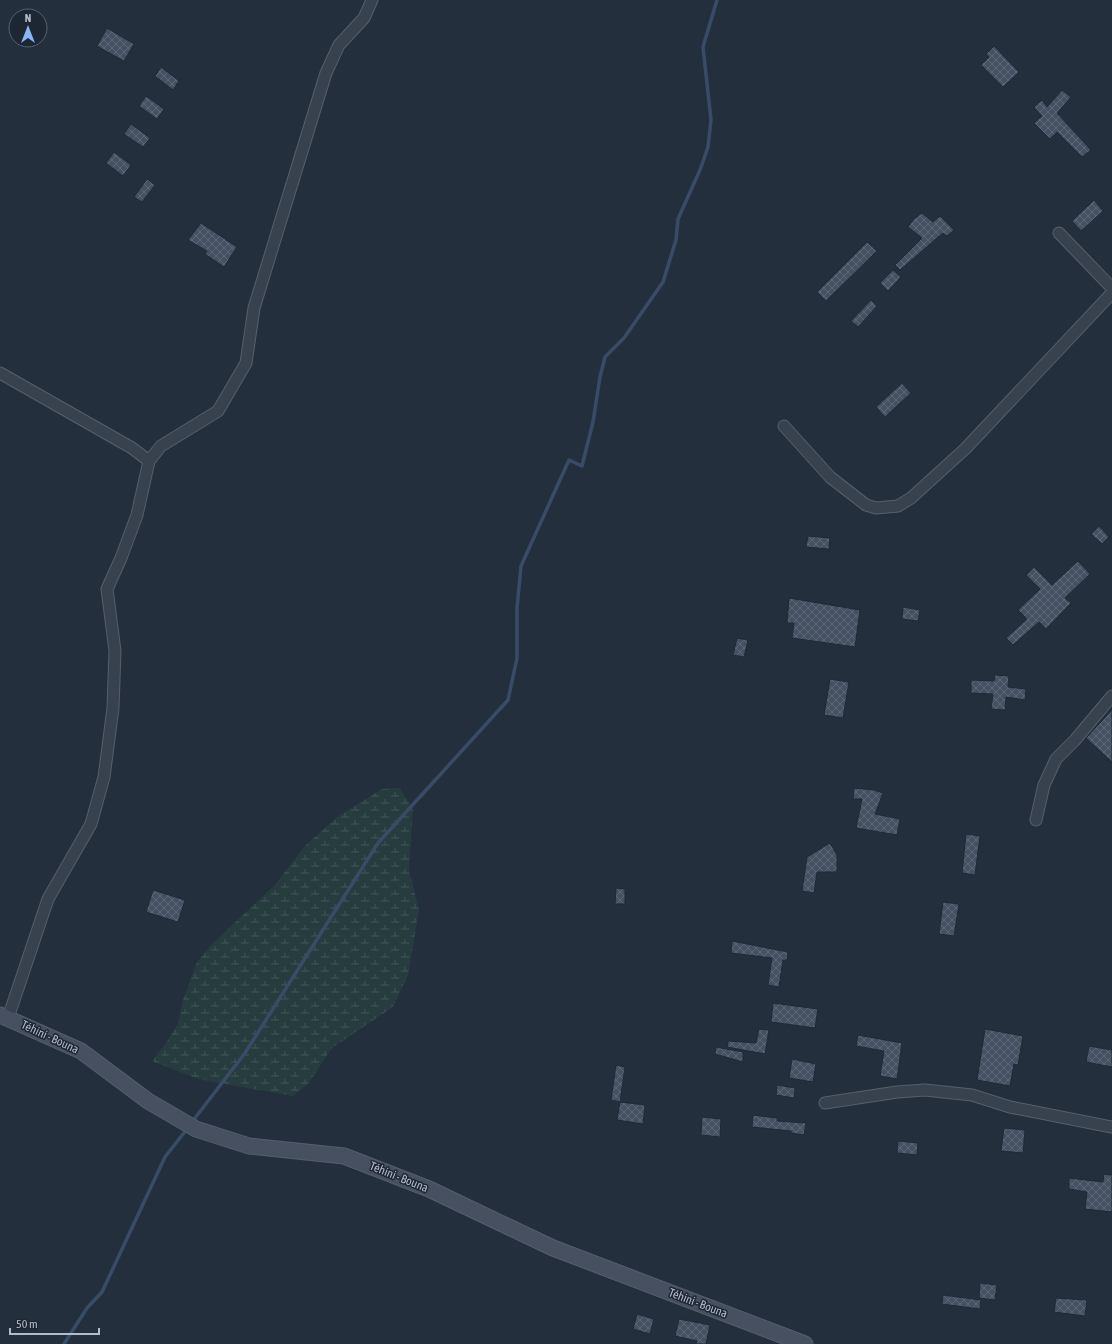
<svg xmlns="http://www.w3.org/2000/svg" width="1112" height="1344" viewBox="0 0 1112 1344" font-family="'Asap Condensed',sans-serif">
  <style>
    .wetland { fill: url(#wetland-marsh) }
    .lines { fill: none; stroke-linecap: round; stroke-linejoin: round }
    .stream { stroke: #394c67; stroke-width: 3.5 }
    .building { fill: url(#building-cross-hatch); stroke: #1f2835 }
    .street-casing { stroke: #565f6c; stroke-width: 13 }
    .secondary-casing { stroke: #565f6c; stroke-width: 17 }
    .street { stroke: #38414e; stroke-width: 11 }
    .secondary { stroke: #465061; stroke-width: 15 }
    .labels { text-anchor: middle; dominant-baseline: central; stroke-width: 3; stroke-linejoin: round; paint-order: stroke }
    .street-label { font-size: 12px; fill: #b4bcc9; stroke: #1d2633 }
  </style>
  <defs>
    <pattern id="wetland-marsh" width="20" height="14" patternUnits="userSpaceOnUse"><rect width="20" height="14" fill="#263c3f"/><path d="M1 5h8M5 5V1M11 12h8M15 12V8" fill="none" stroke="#435659"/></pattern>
    <pattern id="building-cross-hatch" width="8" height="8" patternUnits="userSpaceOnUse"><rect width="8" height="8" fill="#455162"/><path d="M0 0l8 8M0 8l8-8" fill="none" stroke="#5d6877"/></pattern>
  </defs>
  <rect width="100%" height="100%" fill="#242f3e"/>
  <path class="wetland" d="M 400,788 L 413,810 L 409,870 L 419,910 L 408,975 L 393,1007 L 332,1048 L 308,1084 L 293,1096 L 198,1079 L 152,1061 L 166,1043 L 178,1024 L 182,1003 L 197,962 L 211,945 L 275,885 L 304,847 L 337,817 L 382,789 Z"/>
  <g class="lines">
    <path class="stream" d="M 192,1122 L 245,1053 L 378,843 L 508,700 L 517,658 L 517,608 L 521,566 L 569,460 L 582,466 L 593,422 L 600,377 L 605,357 L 624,338 L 663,282 L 676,240 L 678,219 L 700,170 L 708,147 L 711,120 L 703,47 L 717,0
      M 64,1344 L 87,1308 L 102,1292 L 165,1157 L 187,1129"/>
  </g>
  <path class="building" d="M 107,28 L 134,44 L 124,61 L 97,46 Z
    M 994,46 L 1019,72 L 1003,87 L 981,65 L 989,57 L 986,54 Z
    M 161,67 L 179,81 L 173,90 L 155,76 Z
    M 1062,90 L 1071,97 L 1057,113 L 1091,150 L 1082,157 L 1057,132 L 1050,139 L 1034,123 L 1042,116 L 1034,107 L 1042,100 L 1047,107 Z
    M 146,96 L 164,109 L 157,119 L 139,106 Z
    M 131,124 L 150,138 L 143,147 L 124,134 Z
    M 114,152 L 131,165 L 123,176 L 106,163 Z
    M 147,179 L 155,185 L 142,202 L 134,197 Z
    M 1094,200 L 1103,211 L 1081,231 L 1072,221 Z
    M 922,213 L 933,222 L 940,216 L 954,230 L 947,236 L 943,233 L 900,270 L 895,265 L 922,238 L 908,227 L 914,219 Z
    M 201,223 L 237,247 L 224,267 L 205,254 L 207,251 L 188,240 Z
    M 867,242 L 877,251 L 826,301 L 817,292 Z
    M 893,270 L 901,277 L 888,291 L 880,283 Z
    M 871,300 L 877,306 L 858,327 L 851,321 Z
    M 902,383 L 911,393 L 885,417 L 876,407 Z
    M 1099,526 L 1109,537 L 1102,544 L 1091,534 Z
    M 808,536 L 830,538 L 829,549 L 806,547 Z
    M 1078,561 L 1090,574 L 1065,598 L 1071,603 L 1046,629 L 1039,622 L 1013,645 L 1006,638 L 1027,619 L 1018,610 L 1040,589 L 1026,575 L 1034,567 L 1052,585 Z
    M 789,598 L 860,610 L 855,647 L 792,638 L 794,623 L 787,623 Z
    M 903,607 L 920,610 L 918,621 L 902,619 Z
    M 737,638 L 748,640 L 744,657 L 733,655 Z
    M 995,675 L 1009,676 L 1008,687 L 1026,689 L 1025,700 L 1006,697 L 1005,710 L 991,709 L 993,694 L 971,693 L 971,680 L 994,681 Z
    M 830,679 L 849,682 L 843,718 L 824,715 Z
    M 1112,710 L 1112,762 L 1086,738 Z
    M 854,788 L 874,790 L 883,793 L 875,814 L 900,819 L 897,835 L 856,828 L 862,799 L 853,799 Z
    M 966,834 L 980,836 L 975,875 L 962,873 Z
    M 830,843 L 837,855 L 837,872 L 817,872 L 814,893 L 802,891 L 807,857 Z
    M 616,888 L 625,889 L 625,904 L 615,904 Z
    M 153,890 L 185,900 L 178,922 L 146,912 Z
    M 943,902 L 959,904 L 954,936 L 939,934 Z
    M 732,941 L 788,952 L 787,960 L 783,960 L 779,987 L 768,985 L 772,958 L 731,953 Z
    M 773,1003 L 818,1009 L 815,1028 L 771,1022 Z
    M 759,1029 L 769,1030 L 765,1054 L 727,1047 L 728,1041 L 756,1043 Z
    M 985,1029 L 1023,1036 L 1018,1065 L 1014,1064 L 1010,1086 L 977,1080 Z
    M 858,1035 L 902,1043 L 897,1079 L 880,1076 L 884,1051 L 856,1046 Z
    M 1089,1046 L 1112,1050 L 1112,1067 L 1086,1062 Z
    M 716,1047 L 743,1052 L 743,1062 L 715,1054 Z
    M 792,1059 L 816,1064 L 813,1082 L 789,1078 Z
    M 616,1065 L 625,1067 L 620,1102 L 611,1100 Z
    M 777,1085 L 795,1088 L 794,1098 L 776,1095 Z
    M 620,1102 L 645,1105 L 643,1124 L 617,1120 Z
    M 753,1115 L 777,1118 L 777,1121 L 806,1123 L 804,1135 L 791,1133 L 791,1131 L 752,1127 Z
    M 702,1117 L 721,1119 L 720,1137 L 701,1135 Z
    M 1004,1128 L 1025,1130 L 1023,1153 L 1001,1151 Z
    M 898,1141 L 918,1143 L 917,1155 L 897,1153 Z
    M 1104,1174 L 1112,1175 L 1112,1212 L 1085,1209 L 1087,1192 L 1069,1189 L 1069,1178 L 1103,1182 Z
    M 980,1283 L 997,1285 L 995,1300 L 979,1298 Z
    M 943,1295 L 981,1300 L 980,1309 L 942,1304 Z
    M 1056,1298 L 1087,1300 L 1085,1316 L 1054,1312 Z
    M 637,1314 L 654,1319 L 650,1334 L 633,1329 Z
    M 679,1319 L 710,1325 L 706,1344 L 696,1344 L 697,1341 L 675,1336 Z"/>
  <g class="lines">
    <defs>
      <path id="street" d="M 1059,233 L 1112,288
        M 0,373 L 132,448 L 149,461
        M 784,426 L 830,477 L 866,505 L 876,508 L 898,506 L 911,498 L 965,449 L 1112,293
        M 1036,820 L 1044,785 L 1056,759 L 1075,740 L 1112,696
        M 8,1018 L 48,899 L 91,824 L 104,777 L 113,708 L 115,651 L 107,589 L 121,558 L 137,515 L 149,461 L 161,446 L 218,411 L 246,363 L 254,308 L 326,73 L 339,45 L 364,18 L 372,0
        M 825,1103 L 897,1092 L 925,1090 L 972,1095 L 1010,1107 L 1112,1127"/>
      <path id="secondary" d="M 0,1015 L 81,1051 L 148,1101 L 196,1129 L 249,1146 L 344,1156 L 429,1189 L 553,1248 L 805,1344"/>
    </defs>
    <use href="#street" class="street-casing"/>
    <use href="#secondary" class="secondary-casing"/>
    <use href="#street" class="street"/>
    <use href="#secondary" class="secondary"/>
  </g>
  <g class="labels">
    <g class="street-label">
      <text transform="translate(50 1037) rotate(25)">Téhini - Bouna</text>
      <text transform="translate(399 1177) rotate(22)">Téhini - Bouna</text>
      <text transform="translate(698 1303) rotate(21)">Téhini - Bouna</text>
    </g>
  </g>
  <g transform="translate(28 28)"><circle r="19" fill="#1d2633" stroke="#59626f"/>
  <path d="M0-3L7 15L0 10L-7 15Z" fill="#8ab4f8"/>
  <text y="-6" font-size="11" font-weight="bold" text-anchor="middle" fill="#b4bcc9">N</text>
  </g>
  <path d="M10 1328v6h89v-6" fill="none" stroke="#b4bcc9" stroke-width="2"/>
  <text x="16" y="1328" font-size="12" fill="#b4bcc9" stroke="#1d2633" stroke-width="3" paint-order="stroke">50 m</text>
</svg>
